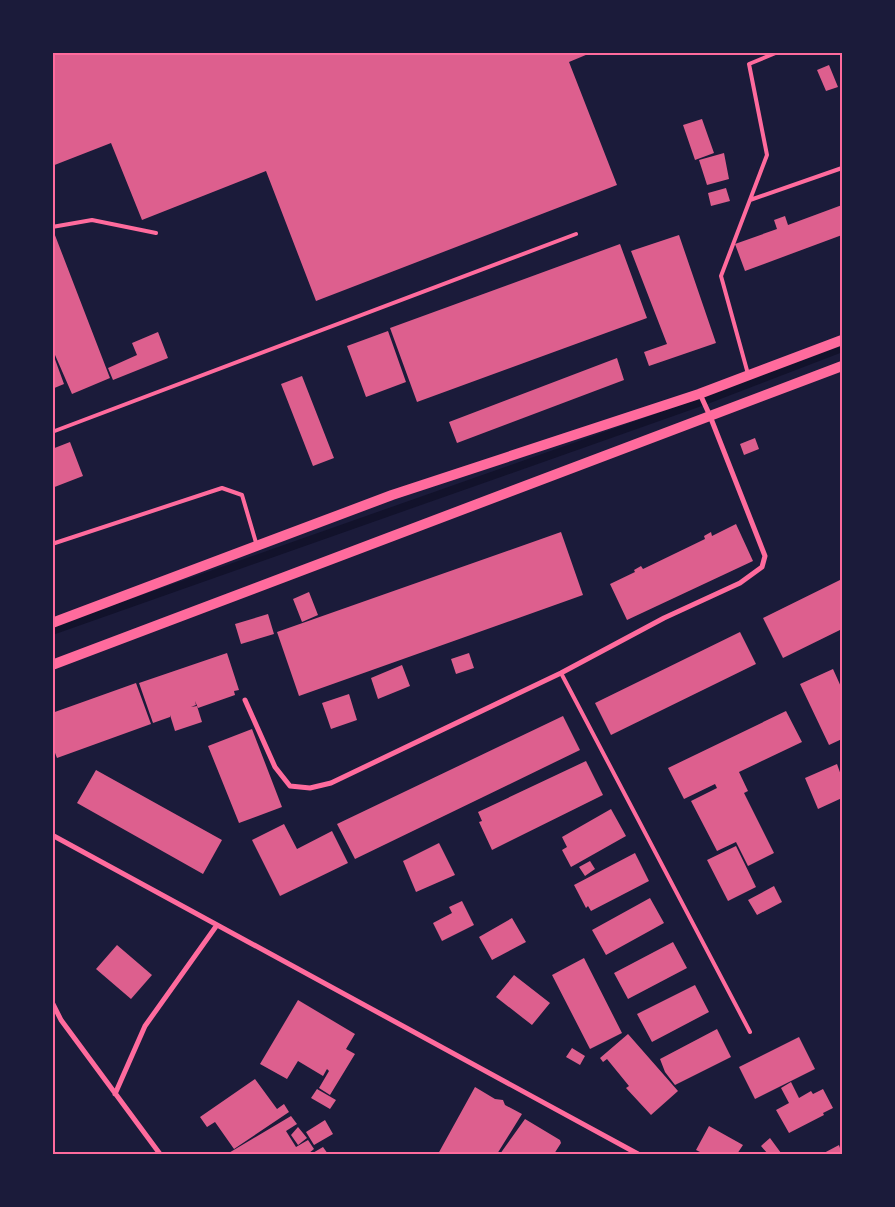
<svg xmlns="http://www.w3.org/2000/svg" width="895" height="1207" viewBox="0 0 895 1207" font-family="'Varela Round',sans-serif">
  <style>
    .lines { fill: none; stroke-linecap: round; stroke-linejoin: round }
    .stream { stroke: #12122b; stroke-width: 8 }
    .building { fill: #dd5f8e }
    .service { stroke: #ff6b9d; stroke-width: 4 }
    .minor { stroke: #ff6b9d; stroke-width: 5 }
    .secondary { stroke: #ff6b9d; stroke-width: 10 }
    .neatline { fill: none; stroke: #ff6b9d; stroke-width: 2 }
  </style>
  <rect width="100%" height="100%" fill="#1b1b3a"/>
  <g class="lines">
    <path class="stream" d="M 52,631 L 704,401 L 842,348"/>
  </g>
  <path class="building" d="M 52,52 L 593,52 L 569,62 L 617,185 L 316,301 L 266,171 L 142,220 L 111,143 L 52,166 Z
    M 829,65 L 838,87 L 826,91 L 817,70 Z
    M 702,119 L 714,153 L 695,160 L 683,125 Z
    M 724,153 L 729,179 L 707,185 L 699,160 Z
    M 726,188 L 730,201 L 711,206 L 708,193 Z
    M 842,205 L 842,235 L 745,271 L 735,244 L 777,229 L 774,220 L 785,216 L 788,225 Z
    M 53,230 L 110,378 L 72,394 L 52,348 Z
    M 679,235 L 716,343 L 649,366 L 644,352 L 667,344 L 631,251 Z
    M 620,244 L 647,318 L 417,402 L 390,328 Z
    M 388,331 L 406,382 L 366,397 L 347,346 Z
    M 158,332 L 168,358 L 113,380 L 108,368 L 137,355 L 132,343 Z
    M 52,351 L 64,384 L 52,389 Z
    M 617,358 L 624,380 L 457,443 L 449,422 Z
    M 302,376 L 334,458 L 313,466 L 281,384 Z
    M 755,438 L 759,449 L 744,455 L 740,444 Z
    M 70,442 L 83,476 L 52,488 L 52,449 Z
    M 736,524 L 753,561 L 627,620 L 610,584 L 635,572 L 634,570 L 641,566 L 643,569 L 705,539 L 704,536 L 711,532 L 712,536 Z
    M 561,532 L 583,595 L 299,696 L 277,632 Z
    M 842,579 L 842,629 L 783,658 L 763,618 Z
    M 309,592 L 318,615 L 302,622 L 293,599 Z
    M 268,614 L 274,634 L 241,644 L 235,624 Z
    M 740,632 L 756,664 L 611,735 L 595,703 Z
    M 227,653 L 239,690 L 234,691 L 235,695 L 198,708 L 195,701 L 196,705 L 191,707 L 197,706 L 202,722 L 175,731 L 170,715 L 170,717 L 153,723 L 139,683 Z
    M 469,653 L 474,668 L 456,674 L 451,659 Z
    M 402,665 L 410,686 L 378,699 L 371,678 Z
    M 833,669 L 842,689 L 842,739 L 829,745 L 800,684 Z
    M 136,683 L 151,724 L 57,758 L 52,745 L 52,713 Z
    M 349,694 L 357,720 L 331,729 L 322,703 Z
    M 786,711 L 802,742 L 739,772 L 748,791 L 744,793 L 774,853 L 748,866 L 736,842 L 717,851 L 691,801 L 717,788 L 715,784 L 684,799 L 668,768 Z
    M 563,716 L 580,750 L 355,859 L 337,824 Z
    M 252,729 L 282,807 L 239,823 L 208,746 Z
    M 586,761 L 603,795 L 492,850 L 479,822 L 482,821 L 478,812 Z
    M 837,764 L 842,778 L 842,798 L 818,809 L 805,778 Z
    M 96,770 L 222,840 L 203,874 L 77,803 Z
    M 611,809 L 626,836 L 571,867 L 562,850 L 567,847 L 562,837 Z
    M 284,824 L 297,849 L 332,831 L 348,863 L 280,896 L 252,840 Z
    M 439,843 L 455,875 L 416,892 L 403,861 Z
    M 736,846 L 756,887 L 728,901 L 707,860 Z
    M 635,853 L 649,881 L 591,911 L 588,906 L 586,908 L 574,885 Z
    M 590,861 L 595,869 L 585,876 L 579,867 Z
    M 774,886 L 782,902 L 757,915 L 748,900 Z
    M 650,898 L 664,923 L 606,955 L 592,930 Z
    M 462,901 L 474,925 L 442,941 L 433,923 L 452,913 L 449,907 Z
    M 512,918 L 526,942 L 492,960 L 479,937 Z
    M 673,942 L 687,968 L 628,999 L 614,973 Z
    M 117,945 L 152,975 L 131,999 L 96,969 Z
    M 584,958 L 622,1033 L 590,1049 L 552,975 Z
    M 514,975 L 550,1003 L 532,1025 L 496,997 Z
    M 695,985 L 709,1012 L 652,1042 L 637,1014 Z
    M 298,1000 L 355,1034 L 346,1049 L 355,1054 L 330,1095 L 319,1088 L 329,1071 L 327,1069 L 323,1076 L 298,1061 L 287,1079 L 260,1064 Z
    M 717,1029 L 731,1057 L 675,1085 L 665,1072 L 660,1059 Z
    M 628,1034 L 678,1091 L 651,1115 L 626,1088 L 629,1086 L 607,1059 L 603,1062 L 600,1058 Z
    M 799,1037 L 815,1069 L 755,1099 L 739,1067 Z
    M 572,1048 L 585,1056 L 580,1065 L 566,1057 Z
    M 255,1079 L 277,1109 L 284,1104 L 289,1112 L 234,1149 L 215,1122 L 207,1127 L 200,1117 Z
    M 791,1082 L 799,1098 L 811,1091 L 813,1094 L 823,1089 L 833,1108 L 823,1113 L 824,1115 L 789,1133 L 776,1110 L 789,1103 L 781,1088 Z
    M 475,1087 L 495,1099 L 503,1100 L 505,1105 L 522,1114 L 497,1154 L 438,1154 Z
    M 317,1089 L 336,1100 L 330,1109 L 311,1098 Z
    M 291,1116 L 297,1124 L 286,1131 L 296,1147 L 308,1140 L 314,1149 L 309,1153 L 310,1154 L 227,1154 Z
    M 525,1119 L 560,1140 L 561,1143 L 554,1154 L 500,1154 Z
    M 325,1120 L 333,1134 L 314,1145 L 306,1132 Z
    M 709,1126 L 743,1145 L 737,1154 L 704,1154 L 696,1150 Z
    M 298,1127 L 307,1138 L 298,1145 L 291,1135 Z
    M 770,1138 L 781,1153 L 779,1154 L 768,1154 L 761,1146 Z
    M 839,1145 L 842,1154 L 822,1154 Z
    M 323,1147 L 328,1154 L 311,1154 Z"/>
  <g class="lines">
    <path class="service" d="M 750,200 L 842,168
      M 52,227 L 92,220 L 156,233
      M 748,374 L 721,276 L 767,155 L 749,64 L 778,52
      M 52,432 L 576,234
      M 52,544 L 222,488 L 242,495 L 257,546
      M 561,673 L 750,1032"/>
    <path class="minor" d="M 245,700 L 275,767 L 290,786 L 310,788 L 331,783 L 561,673 L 664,618 L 740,583 L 762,567 L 765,556 L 710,416 L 700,394
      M 52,835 L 638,1154
      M 52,1002 L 61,1020 L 160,1154
      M 115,1094 L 145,1026 L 217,925"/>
    <path class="secondary" d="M 52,623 L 392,495 L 699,394 L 842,340
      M 52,665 L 842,366"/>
  </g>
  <rect width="895" height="1207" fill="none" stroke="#1b1b3a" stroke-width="108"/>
  <rect x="54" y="54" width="787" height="1099" class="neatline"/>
</svg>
